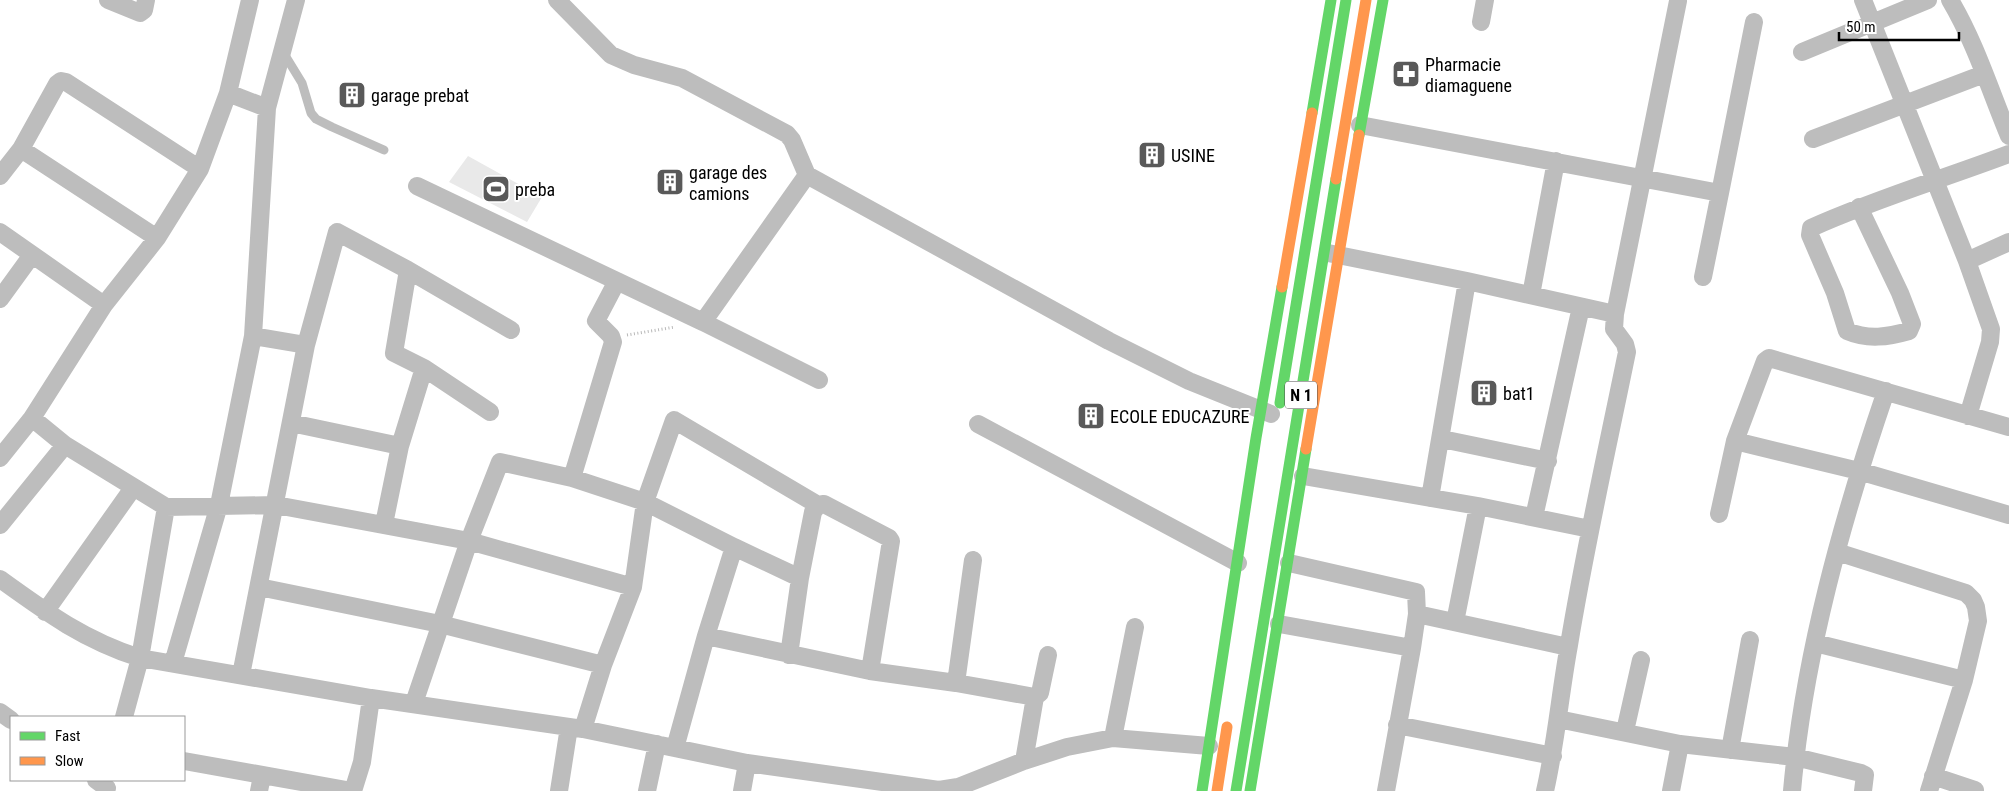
<svg xmlns="http://www.w3.org/2000/svg" width="2009" height="791" viewBox="0 0 2009 791" font-family="'Roboto Condensed',sans-serif">
  <style>
    .green { fill: #e9e9e9 }
    .lines { fill: none; stroke-linecap: round; stroke-linejoin: round }
    .path { stroke: #b8b8b8; stroke-width: 3; stroke-dasharray: 1 2.5; stroke-linecap: butt }
    .lane { stroke: #bdbdbd; stroke-width: 9 }
    .street { stroke: #bdbdbd; stroke-width: 18 }
    .fast { stroke: #63d668; stroke-width: 11 }
    .slow { stroke: #ff974d; stroke-width: 11 }
    .labels { text-anchor: middle; dominant-baseline: central; stroke-width: 4; stroke-linejoin: round; paint-order: stroke }
    .shield { fill: #fff; stroke: #4c4c4c; stroke-width: 1 }
    .shield-label { font-size: 16px; font-weight: bold; fill: #000 }
    .poi-label { font-size: 18px; fill: #000; stroke: #fff; text-anchor: start }
  </style>
  <rect width="100%" height="100%" fill="#fff"/>
  <path class="green" d="M 468,156 L 542,197 L 527,222 L 449,182 Z"/>
  <g class="lines">
    <path class="path" d="M 627,335 L 675,327"/>
    <path class="lane" d="M 283,52 L 302,83 L 311,113 L 316,119 L 332,127 L 384,150"/>
    <path class="street" d="M 108,0 L 140,13 L 144,10 L 146,0
      M 557,0 L 611,55 L 634,65 L 682,78 L 787,134 L 792,140 L 807,175 L 1109,341 L 1189,381 L 1271,414
      M 1863,0 L 1967,261 L 1991,329 L 1990,342 L 1968,416
      M 1950,0 C 1975,42 1990,90 2009,136
      M 1481,22 L 1485,0
      M 1802,52 L 1928,0
      M 228,93 L 267,108
      M 1360,125 L 1720,193 L 1754,22
      M 1813,139 L 1984,74
      M 21,149 L 157,238
      M 0,176 L 21,149 L 57,84 L 61,81 L 66,82 L 200,169
      M 417,186 L 703,322 L 807,175
      M 1859,207 L 1900,293 L 1912,324 L 1909,331 C 1888,337 1868,340 1847,331 L 1835,293 L 1810,235 L 1811,228 C 1875,199 1943,179 2009,154
      M 0,232 L 104,305
      M 1328,253 L 1467,281 L 1615,314
      M 1967,261 L 2009,242
      M 408,270 L 394,353 L 424,368 L 490,412
      M 1703,277 L 1720,193
      M 1531,295 L 1556,161
      M 0,299 L 32,255
      M 703,322 L 819,380
      M 253,336 L 306,345
      M 32,418 L 65,445 L 166,507 L 140,658 L 124,717
      M 291,423 L 400,446
      M 978,424 L 1238,563
      M 1442,439 L 1548,461
      M 1735,441 L 1859,471 L 2009,515
      M 0,458 L 32,418 L 104,305 L 157,238 L 200,169 L 228,93 L 250,0
      M 1303,476 L 1478,506 L 1590,529
      M 572,478 L 613,342 L 611,336 L 596,321 L 617,281
      M 1430,498 L 1467,281
      M 166,507 L 276,505 L 469,541 L 633,587
      M 1719,514 L 1735,441 L 1765,361 L 1769,358 L 2009,427
      M 1534,517 L 1581,307
      M 384,524 L 400,446 L 424,368
      M 0,525 L 65,445
      M 1837,552 L 1966,593 L 1973,600 L 1976,607 L 1978,621 L 1964,680 L 1929,791
      M 1289,563 L 1416,592 L 1417,614 L 1412,648 L 1386,791
      M 0,579 C 47,613 84,640 140,658 L 371,698 L 583,729 L 747,763 L 939,790 L 958,787 L 1024,761 L 1067,747 L 1113,738 L 1209,746
      M 259,587 L 440,624 L 603,665
      M 45,612 L 133,488
      M 1417,614 L 1568,647
      M 1455,622 L 1478,506
      M 1279,624 L 1412,648
      M 706,636 L 870,671 L 956,683 L 1035,697
      M 1815,643 L 1964,680
      M 789,655 L 800,578 L 813,512 L 818,505 L 824,504 L 889,538 L 891,541 L 870,671
      M 173,663 L 219,505 L 253,336 L 267,108 L 296,0
      M 241,675 L 306,345 L 337,232 L 408,270 L 511,330
      M 956,683 L 973,560
      M 414,703 L 469,541 L 500,462 L 572,478 L 645,502 L 734,547 L 800,578
      M 0,712 L 11,720
      M 1558,719 L 1680,744 L 1795,757 L 1861,773 L 1865,775 L 1863,791
      M 1397,725 L 1553,756
      M 583,729 L 603,665 L 633,587 L 645,502 L 674,420 L 818,505
      M 1625,731 L 1641,660
      M 1113,738 L 1135,627
      M 675,748 L 706,636 L 734,547
      M 1730,750 L 1750,640
      M 184,761 L 352,791
      M 1024,761 L 1035,697 L 1040,693 L 1048,655
      M 1933,776 L 1975,790
      M 96,780 L 107,788
      M 259,791 L 262,776
      M 353,791 L 362,762 L 371,698
      M 559,791 L 569,727
      M 647,791 L 657,744
      M 742,791 L 747,763
      M 1545,791 C 1556,743 1560,694 1569,645 C 1585,547 1607,450 1627,352 L 1625,344 L 1614,329 L 1615,314 L 1678,1
      M 1671,791 L 1680,744
      M 1792,791 C 1804,655 1842,520 1886,391"/>
    <path class="fast" d="M 1312,113 L 1331,0
      M 1359,135 L 1383,0
      M 1280,403 L 1346,0
      M 1202,791 L 1256,438 L 1282,287
      M 1236,791 L 1336,179
      M 1250,791 L 1306,449"/>
    <path class="slow" d="M 1336,179 L 1366,0
      M 1282,287 L 1312,113
      M 1306,449 L 1359,135
      M 1217,791 L 1227,727"/>
  </g>
  <defs>
    <symbol id="pharmacy-square" viewBox="-11 -11 22 22"><rect x="-9" y="-9" width="18" height="18" rx="4" fill="#595959" stroke="#fff"/><path d="M-2-6h4v4h4v4h-4v4h-4v-4h-4v-4h4Z" fill="#fff"/></symbol>
    <symbol id="building-square" viewBox="-11 -11 22 22"><rect x="-9" y="-9" width="18" height="18" rx="4" fill="#595959" stroke="#fff"/><path d="M-4-6H4V6H1V3H-1V6H-4ZM-2.5-4.3h1.7v1.8h-1.7ZM.8-4.3h1.7v1.8H.8ZM-2.5-1h1.7V.8h-1.7ZM.8-1h1.7V.8H.8Z" fill="#fff"/></symbol>
    <symbol id="stadium-square" viewBox="-11 -11 22 22"><rect x="-9" y="-9" width="18" height="18" rx="4" fill="#595959" stroke="#fff"/><path d="M0-5a6.5 5 0 1 0 0 10a6.5 5 0 1 0 0-10ZM-3.5-1.8h7v3.6h-7Z" fill="#fff"/></symbol>
  </defs>
  <g fill-rule="evenodd">
    <use href="#pharmacy-square" x="1390" y="58" width="32" height="32"/>
    <use href="#building-square" x="336" y="79" width="32" height="32"/>
    <use href="#building-square" x="1136" y="139" width="32" height="32"/>
    <use href="#building-square" x="654" y="166" width="32" height="32"/>
    <use href="#stadium-square" x="480" y="173" width="32" height="32"/>
    <use href="#building-square" x="1468" y="377" width="32" height="32"/>
    <use href="#building-square" x="1075" y="400" width="32" height="32"/>
  </g>
  <g class="labels">
    <rect class="shield" x="1285" y="381.5" width="32" height="27" rx="4"/>
    <g class="shield-label">
      <text x="1301" y="395">N 1</text>
    </g>
    <g class="poi-label">
      <text x="1425" y="64">Pharmacie<tspan x="1425" dy="21">diamaguene</tspan></text>
      <text x="371" y="95">garage prebat</text>
      <text x="1171" y="155">USINE</text>
      <text x="689" y="172">garage des<tspan x="689" dy="21">camions</tspan></text>
      <text x="515" y="189">preba</text>
      <text x="1503" y="393">bat1</text>
      <text x="1110" y="416">ECOLE EDUCAZURE</text>
    </g>
  </g>
  <rect x="10" y="716" width="175" height="65" fill="#ffffff" stroke="#999999"/>
  <rect x="20" y="732" width="25" height="8" fill="#63d668" stroke="#999999"/>
  <text x="55" y="741" font-size="15" fill="#000000">Fast</text>
  <rect x="20" y="757" width="25" height="8" fill="#ff974d" stroke="#999999"/>
  <text x="55" y="766" font-size="15" fill="#000000">Slow</text>
  <path d="M1839 32v8h120v-8" fill="none" stroke="#000000" stroke-width="2.5"/>
  <text x="1846" y="32" font-size="15" fill="#000000" stroke="#ffffff" stroke-width="4" paint-order="stroke">50 m</text>
</svg>
